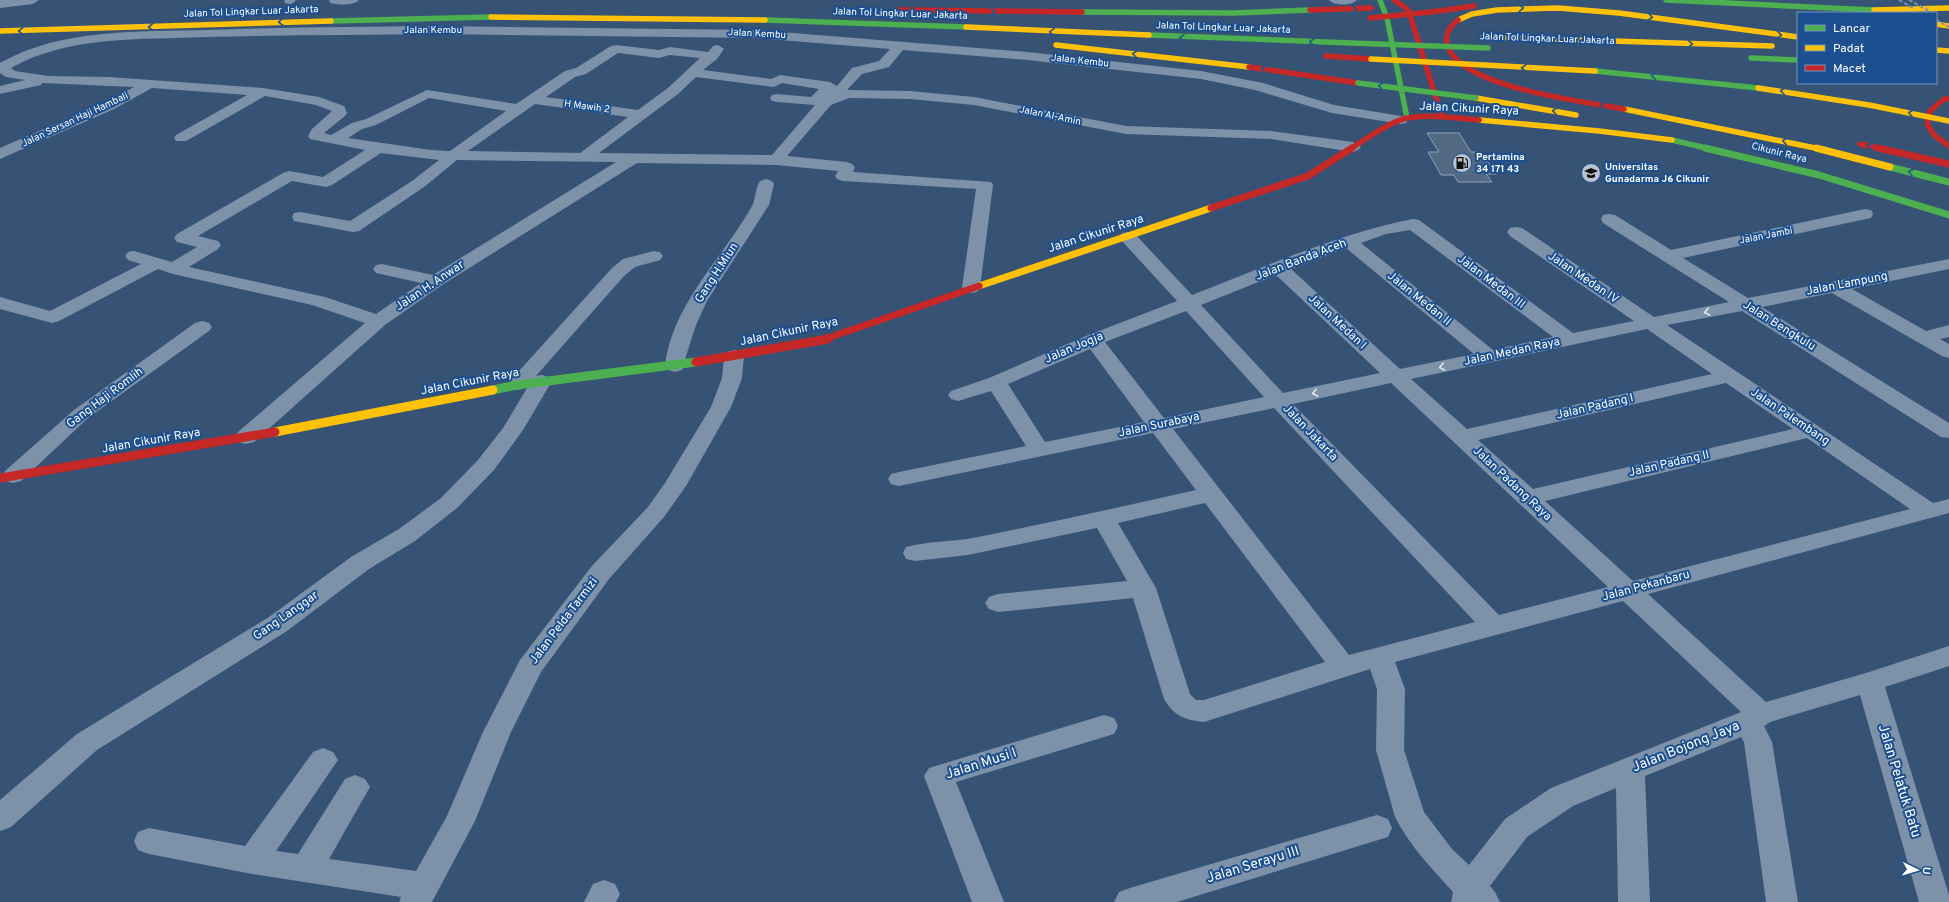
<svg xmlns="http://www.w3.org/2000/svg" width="1949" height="902" viewBox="0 0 1949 902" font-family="Overpass,sans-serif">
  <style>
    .building { fill: #526984; stroke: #92a2b6 }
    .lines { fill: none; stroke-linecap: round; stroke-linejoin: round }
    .street { fill: #7d92a8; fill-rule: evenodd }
    .fast-far2 { stroke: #4caf50; stroke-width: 5.5 }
    .fast-far1 { stroke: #4caf50; stroke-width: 7 }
    .fast { stroke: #4caf50; stroke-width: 9 }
    .slow-far2 { stroke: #ffc107; stroke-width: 5.5 }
    .slow-far1 { stroke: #ffc107; stroke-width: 7 }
    .slow { stroke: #ffc107; stroke-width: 9 }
    .jam-far2 { stroke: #c62828; stroke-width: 5.5 }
    .jam-far1 { stroke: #c62828; stroke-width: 7 }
    .jam { stroke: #c62828; stroke-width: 9 }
    .rail { stroke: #7e92a7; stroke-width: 2; stroke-dasharray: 4 2; stroke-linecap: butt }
    .fast-bridge { stroke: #4caf50; stroke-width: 5.5 }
    .slow-bridge { stroke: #ffc107; stroke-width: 5.5 }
    .jam-bridge { stroke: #c62828; stroke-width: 5.5 }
    .oneway { stroke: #205989 }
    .oneway2 { stroke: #e5e9ee }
    .labels { text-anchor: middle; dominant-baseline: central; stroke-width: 4; stroke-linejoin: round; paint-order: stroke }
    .far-street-label { font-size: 10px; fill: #fff; stroke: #1b4f8f }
    .far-poi-label { font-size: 10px; font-weight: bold; fill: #fff; stroke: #1b4f8f; text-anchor: start }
    .street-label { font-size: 12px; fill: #fff; stroke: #1b4f8f }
    .near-street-label { font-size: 14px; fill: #fff; stroke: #1b4f8f }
  </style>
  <rect width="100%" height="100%" fill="#365274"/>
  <path class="building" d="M 1427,133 L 1459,133 L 1471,152 L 1481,152 L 1496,174 L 1486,174 L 1492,182 L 1458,182 L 1454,175 L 1441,175 L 1428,152 L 1439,152 Z"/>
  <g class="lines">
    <path class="street" d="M 0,0 L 39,0 L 33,4 L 0,8 Z
      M 284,0 L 296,0 C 293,4 290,5 285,3 Z
      M 329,0 L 359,0 C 354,6 337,5 330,3 Z
      M 1329,0 L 1357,0 C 1352,6 1334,6 1329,0 Z
      M 436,26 L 755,30 L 1027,52 L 1201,71 L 1263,83 L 1334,105 L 1401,116 L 1406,117 L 1408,120 L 1406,123 L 1401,124 L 1332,113 L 1255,90 L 1201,79 L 1027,60 L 903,50 L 889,67 L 862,74 L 847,90 L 910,91 L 974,97 L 1126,126 L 1271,131 L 1353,142 L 1358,144 L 1361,147 L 1358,150 L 1353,152 L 1271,139 L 1126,134 L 974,105 L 910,99 L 849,98 L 831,105 L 787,156 L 847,162 L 852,164 L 855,167 L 853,172 L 991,182 L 993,185 L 980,288 L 977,292 L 971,293 L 965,292 L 962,288 L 976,189 L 843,181 L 837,179 L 835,176 L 838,171 L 776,165 L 637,163 L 442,285 L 385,325 L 254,442 L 246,444 L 238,442 L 235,437 L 238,432 L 365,323 L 312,305 L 173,274 L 158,269 L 59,321 L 52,323 L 0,309 L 0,297 L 50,311 L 141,264 L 128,260 L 125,256 L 128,252 L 134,251 L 172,262 L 197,247 L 177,242 L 174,238 L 177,234 L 283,173 L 289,171 L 323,177 L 365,150 L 310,139 L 308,136 L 312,129 L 332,111 L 316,105 L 265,96 L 186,141 L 176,141 L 174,138 L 176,135 L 247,95 L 152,88 L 114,109 L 0,159 L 0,148 L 104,103 L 134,87 L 42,83 L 41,85 L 0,94 L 0,86 L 25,80 L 6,77 L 0,73 L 0,63 C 62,28 138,32 206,30 C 283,27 359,27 436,26 ZM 436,34 L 755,38 L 890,49 L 879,61 L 852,68 L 837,86 L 830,82 L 780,75 L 771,79 L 703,70 L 717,59 L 724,49 L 718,45 L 713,46 L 708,52 L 670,47 L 659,50 L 616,45 L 611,46 L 576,68 L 565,71 L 516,104 L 427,90 L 366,119 L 352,123 L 331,135 L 324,133 L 345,116 L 347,113 L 344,106 L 319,97 L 263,88 L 109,77 L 48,76 L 15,71 L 11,68 C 69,35 141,40 206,37 C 283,35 359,35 436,34 ZM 618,53 L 659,58 L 670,55 L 700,58 L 668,88 L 638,110 L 546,97 L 575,77 L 586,74 ZM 696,77 L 774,87 L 782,83 L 819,89 L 811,97 L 777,94 L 772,95 L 770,98 L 772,101 L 777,102 L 815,105 L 772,155 L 599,153 L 678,94 ZM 429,98 L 506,111 L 450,151 L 431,150 L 348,138 L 362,129 L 376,125 ZM 535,104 L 628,117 L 580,153 L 468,151 ZM 381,153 L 439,160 L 412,181 L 350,221 L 300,212 L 294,213 L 292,217 L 294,221 L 353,232 L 359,231 L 424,187 L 457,160 L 616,162 L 433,275 L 382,264 L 376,265 L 373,269 L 376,273 L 421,283 L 376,314 L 325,297 L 189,267 L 218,249 L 221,245 L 218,241 L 198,236 L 292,181 L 326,187 L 332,185 Z
      M 766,179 L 772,181 L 774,184 L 769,205 L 707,301 L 696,325 L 686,356 L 685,366 L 682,370 L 675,372 L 668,370 L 665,366 C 672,304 723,258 752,206 C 756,199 755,188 760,181 Z
      M 1865,209 L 1871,210 L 1873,214 L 1871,218 L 1683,258 L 1748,298 L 1949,259 L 1949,269 L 1852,289 L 1926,331 L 1949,325 L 1949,337 L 1940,339 L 1949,344 L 1949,358 L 1942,356 L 1832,293 L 1762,307 L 1949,423 L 1949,438 L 1941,437 L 1742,311 L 1667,325 L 1933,503 L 1949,499 L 1949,513 L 1648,594 L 1766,702 L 1866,673 L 1949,646 L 1949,666 L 1885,687 L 1949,895 L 1949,902 L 1919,902 L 1860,695 L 1770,722 L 1764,726 L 1772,742 L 1798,902 L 1766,902 L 1744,742 L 1741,737 L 1645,776 L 1650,902 L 1618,902 L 1616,788 L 1573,806 L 1527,837 L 1490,886 L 1495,892 L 1500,902 L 1451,902 L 1453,892 C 1432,869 1409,845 1395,817 L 1376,750 L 1377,689 L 1370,669 L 1204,722 C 1185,720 1174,716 1164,699 L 1133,598 L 998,612 L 989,609 L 985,603 L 989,597 L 998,594 L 1127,581 L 1097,528 L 968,555 L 915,561 L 906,559 L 903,553 L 906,547 C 928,541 951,542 973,538 C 1047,523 1122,507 1196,490 L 1153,433 L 899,486 L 891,484 L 888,479 L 891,474 L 899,472 L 1026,446 L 991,391 L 958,401 L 951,399 L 948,395 L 951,391 L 989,378 L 1086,336 L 1177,301 L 1122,241 L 1119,237 L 1122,233 L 1128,232 L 1134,233 L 1192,295 C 1264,267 1337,234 1413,219 L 1419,220 L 1573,333 L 1634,321 L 1510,236 L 1507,232 L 1510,228 L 1516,227 L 1522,228 L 1654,317 L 1729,302 L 1603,223 L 1601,219 L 1603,215 L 1609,214 L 1615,215 L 1671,250 ZM 1410,230 L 1553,337 L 1493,350 L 1361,243 L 1386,234 ZM 1346,248 L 1474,354 L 1400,369 L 1291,269 ZM 1276,275 L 1380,373 L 1283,393 L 1201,305 ZM 1186,311 L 1264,397 L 1164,418 L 1105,342 ZM 1647,329 L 1712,374 L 1467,429 L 1411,379 ZM 1090,349 L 1144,422 L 1045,442 L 1008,384 ZM 1391,383 L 1608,587 L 1499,615 L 1293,404 ZM 1726,383 L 1793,429 L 1533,489 L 1478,440 ZM 1274,408 L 1475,622 L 1349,655 L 1173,429 ZM 1807,438 L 1910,509 L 1633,581 L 1545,501 ZM 1205,503 L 1325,662 L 1204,700 L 1196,700 L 1190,694 L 1156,588 L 1118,523 ZM 1623,601 L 1741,712 L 1551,788 L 1505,819 L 1469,865 L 1452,849 L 1424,812 L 1404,750 L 1405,689 L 1395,662 Z
      M 654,251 L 660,252 L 663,256 L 660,260 L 635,267 L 624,276 L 536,376 L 542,375 L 549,377 L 552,381 L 523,430 L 494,470 L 457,508 L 415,541 L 369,569 L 287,631 L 97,750 L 11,827 L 0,831 L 0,800 L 77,734 L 269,617 L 351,557 L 399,529 L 441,498 L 478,460 L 503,428 L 532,380 C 525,388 521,392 510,389 L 507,385 L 510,381 L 612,268 L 623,259 Z
      M 202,321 L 209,323 L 212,327 L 209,331 L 88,418 L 21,481 L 13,483 L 5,481 L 2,476 L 5,471 L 74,410 L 195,323 Z
      M 734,350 L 741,352 L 744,356 L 742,378 L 731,407 L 686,486 L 664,517 L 609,579 L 541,672 L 511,732 L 475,821 L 432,902 L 399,902 L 401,897 L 252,874 L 149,854 L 138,850 L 134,841 L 138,832 L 149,828 L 245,846 L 313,752 L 323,748 L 333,752 L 338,760 L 276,851 L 298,854 L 345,779 L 355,775 L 365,779 L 370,787 L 329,859 L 416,871 L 447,816 L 483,732 L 520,660 L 591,567 L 648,507 L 665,483 L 711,407 L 722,378 L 724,356 L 727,352 Z
      M 1104,715 L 1114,718 L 1118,726 L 1114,734 L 956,782 L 1004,902 L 972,902 L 924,776 L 929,768 Z
      M 1377,815 L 1388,819 L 1392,828 L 1388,837 L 1177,902 L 1114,902 L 1119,892 L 1130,888 Z
      M 604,880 L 615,884 L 620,894 L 616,902 L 584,902 L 593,884 Z"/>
    <path class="fast-far2" d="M 1380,0 L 1387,18 L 1407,118
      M 1666,0 L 1874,10
      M 1082,12 L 1234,13 L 1310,10
      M 765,20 L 966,27
      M 331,21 L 491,17
      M 1149,35 L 1351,43
      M 1751,58 L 1798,60
      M 1672,140 L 1710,149"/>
    <path class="fast-far1" d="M 1705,148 L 1819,175 L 1949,215
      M 1890,167 L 1949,182"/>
    <path class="fast" d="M 493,390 L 517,385 L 696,362"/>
    <path class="slow-far2" d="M 1874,10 L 1949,8
      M 491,17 L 765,20
      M 1458,20 L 1472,14 L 1497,10 L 1558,8 L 1619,13 L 1798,37
      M 1936,24 L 1949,26
      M 966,27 L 1149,35
      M 0,31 L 331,21
      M 1483,37 L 1772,46
      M 1056,45 L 1249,67
      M 1936,50 L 1949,51
      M 1476,98 L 1576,115
      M 1624,109 L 1820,149
      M 1479,120 L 1599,131 L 1672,140"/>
    <path class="slow-far1" d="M 1816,148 L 1890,167
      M 979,286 L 1211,208"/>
    <path class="slow" d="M 275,432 L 493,390"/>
    <path class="jam-far2" d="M 1394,0 L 1407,9 L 1411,18 L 1442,117
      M 899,10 L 1082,12
      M 1310,10 L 1371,8
      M 1431,12 L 1474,6
      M 1458,20 C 1450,26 1445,33 1447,43 C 1454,87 1587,102 1624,109
      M 1326,56 L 1371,59
      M 1249,67 L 1358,83
      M 1949,99 L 1944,99 L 1930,111 L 1927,124 L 1934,135 L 1949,146
      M 1860,144 L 1882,149
      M 1350,149 C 1366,139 1389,122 1407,118 C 1430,114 1456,118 1479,120"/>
    <path class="jam-far1" d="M 1878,148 L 1949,164
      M 1211,208 L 1308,176 L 1352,148
      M 822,340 L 979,286"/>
    <path class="jam" d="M 696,362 L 828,339
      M 0,478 L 275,432"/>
    <path class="rail" d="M 1899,0 L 1913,8
      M 1909,0 L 1933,13
      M 1936,20 L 1949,27"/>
    <path class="fast-bridge" d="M 1351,43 L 1488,48
      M 1595,71 L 1758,88
      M 1358,83 L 1476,98"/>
    <path class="slow-bridge" d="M 1371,59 L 1595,71
      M 1758,88 L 1869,105 L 1949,121"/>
    <path class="jam-bridge" d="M 1370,18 L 1431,12"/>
  </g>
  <defs><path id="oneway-chevron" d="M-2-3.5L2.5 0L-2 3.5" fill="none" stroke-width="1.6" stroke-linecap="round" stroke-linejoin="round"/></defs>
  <g class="oneway">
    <use href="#oneway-chevron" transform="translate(1521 8) rotate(-2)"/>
    <use href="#oneway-chevron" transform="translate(1354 9) rotate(-4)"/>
    <use href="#oneway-chevron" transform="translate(993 12)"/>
    <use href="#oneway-chevron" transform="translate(1650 17) rotate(8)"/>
    <use href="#oneway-chevron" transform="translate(281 22) rotate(178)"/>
    <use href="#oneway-chevron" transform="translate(151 27) rotate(178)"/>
    <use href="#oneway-chevron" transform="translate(21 31) rotate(179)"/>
    <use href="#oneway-chevron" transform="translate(1052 32) rotate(-177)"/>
    <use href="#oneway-chevron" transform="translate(1779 35) rotate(8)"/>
    <use href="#oneway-chevron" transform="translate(1182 38) rotate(-178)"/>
    <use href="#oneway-chevron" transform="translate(1312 42) rotate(-178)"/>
    <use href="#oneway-chevron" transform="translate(1690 44) rotate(2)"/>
    <use href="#oneway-chevron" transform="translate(1135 54) rotate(-174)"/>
    <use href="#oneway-chevron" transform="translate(1524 68) rotate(-177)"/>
    <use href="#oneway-chevron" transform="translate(1264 69) rotate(-173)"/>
    <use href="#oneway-chevron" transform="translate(1654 76) rotate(-175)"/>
    <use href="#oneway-chevron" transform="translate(1381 86) rotate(-172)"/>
    <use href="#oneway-chevron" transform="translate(1783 91) rotate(-172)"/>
    <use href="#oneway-chevron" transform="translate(1603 105) rotate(-172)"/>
    <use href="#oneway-chevron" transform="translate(1555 111) rotate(-171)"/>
    <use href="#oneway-chevron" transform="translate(1911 113) rotate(-169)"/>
    <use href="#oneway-chevron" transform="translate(1785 141) rotate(-169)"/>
    <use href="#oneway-chevron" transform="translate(1870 146) rotate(-168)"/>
    <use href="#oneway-chevron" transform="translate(1911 172) rotate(-166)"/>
  </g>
  <g class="oneway2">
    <use href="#oneway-chevron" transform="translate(1707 312) rotate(169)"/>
    <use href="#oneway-chevron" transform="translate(1442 367) rotate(168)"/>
    <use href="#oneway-chevron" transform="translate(1315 393) rotate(168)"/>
  </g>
  <defs>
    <symbol id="fuel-disc" viewBox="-11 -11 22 22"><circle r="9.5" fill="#b9c2ce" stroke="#1b4f8f"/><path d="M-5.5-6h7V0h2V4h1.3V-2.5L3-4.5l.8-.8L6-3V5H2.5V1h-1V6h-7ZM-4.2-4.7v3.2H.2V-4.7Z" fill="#111"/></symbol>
    <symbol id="university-disc" viewBox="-11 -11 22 22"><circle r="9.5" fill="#b9c2ce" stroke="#1b4f8f"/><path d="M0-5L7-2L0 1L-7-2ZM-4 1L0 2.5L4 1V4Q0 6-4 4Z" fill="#111"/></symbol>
  </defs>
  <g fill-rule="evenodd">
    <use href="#fuel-disc" x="1451" y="152" width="22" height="22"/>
    <use href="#university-disc" x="1580" y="162" width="22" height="22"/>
  </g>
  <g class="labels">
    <g class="far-street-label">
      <text transform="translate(251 12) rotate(-2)">Jalan Tol Lingkar Luar Jakarta</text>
      <text transform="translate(900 14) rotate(2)">Jalan Tol Lingkar Luar Jakarta</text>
      <text transform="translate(1223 28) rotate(2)">Jalan Tol Lingkar Luar Jakarta</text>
      <text x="433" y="30">Jalan Kembu</text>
      <text transform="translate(757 34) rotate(3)">Jalan Kembu</text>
      <text transform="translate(1547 39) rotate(2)">Jalan Tol Lingkar Luar Jakarta</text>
      <text transform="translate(1080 61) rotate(6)">Jalan Kembu</text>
      <text transform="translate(587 107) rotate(8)">H Mawih 2</text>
      <text transform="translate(1050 116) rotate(12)">Jalan Al-Amin</text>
      <text transform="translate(75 120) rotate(-25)">Jalan Sersan Haji Hambali</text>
      <text transform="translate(1779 153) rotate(14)">Cikunir Raya</text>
      <text transform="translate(1766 236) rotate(-11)">Jalan Jambi</text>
    </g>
    <g class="far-poi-label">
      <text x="1476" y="157">Pertamina<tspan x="1476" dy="12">34 171 43</tspan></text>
      <text x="1605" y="167">Universitas<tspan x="1605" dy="12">Gunadarma J6 Cikunir</tspan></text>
    </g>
    <g class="street-label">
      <text transform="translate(1469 109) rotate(3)">Jalan Cikunir Raya</text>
      <text transform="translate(1096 234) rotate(-18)">Jalan Cikunir Raya</text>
      <text transform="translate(1301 260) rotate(-21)">Jalan Banda Aceh</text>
      <text transform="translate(717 273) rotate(-57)">Gang H.Miun</text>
      <text transform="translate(1583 278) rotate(34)">Jalan Medan IV</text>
      <text transform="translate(1491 282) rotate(37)">Jalan Medan III</text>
      <text transform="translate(1847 284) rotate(-11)">Jalan Lampung</text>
      <text transform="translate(430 286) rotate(-34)">Jalan H. Anwar</text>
      <text transform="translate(1419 299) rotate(39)">Jalan Medan II</text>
      <text transform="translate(1337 322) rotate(43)">Jalan Medan I</text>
      <text transform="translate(1779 326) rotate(32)">Jalan Bengkulu</text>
      <text transform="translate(789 332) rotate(-12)">Jalan Cikunir Raya</text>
      <text transform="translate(1074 348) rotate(-23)">Jalan Jogja</text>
      <text transform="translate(1512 352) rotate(-12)">Jalan Medan Raya</text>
      <text transform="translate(470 382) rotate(-11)">Jalan Cikunir Raya</text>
      <text transform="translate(105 398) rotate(-37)">Gang Haji Romlih</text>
      <text transform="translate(1595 407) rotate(-13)">Jalan Padang I</text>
      <text transform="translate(1790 417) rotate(34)">Jalan Palembang</text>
      <text transform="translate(1159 425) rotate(-12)">Jalan Surabaya</text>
      <text transform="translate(1310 433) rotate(46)">Jalan Jakarta</text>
      <text transform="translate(151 441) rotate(-10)">Jalan Cikunir Raya</text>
      <text transform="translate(1669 464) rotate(-13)">Jalan Padang II</text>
      <text transform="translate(1512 484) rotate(43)">Jalan Padang Raya</text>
      <text transform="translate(1646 586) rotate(-15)">Jalan Pekanbaru</text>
      <text transform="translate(286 616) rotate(-35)">Gang Langgar</text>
      <text transform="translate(564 621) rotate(-53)">Jalan Pelda Tarmizi</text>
    </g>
    <g class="near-street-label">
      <text transform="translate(1686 747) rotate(-22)">Jalan Bojong Jaya</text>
      <text transform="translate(981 764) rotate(-18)">Jalan Musi I</text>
      <text transform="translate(1899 781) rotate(73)">Jalan Pelatuk Batu</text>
      <text transform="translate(1253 865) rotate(-17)">Jalan Serayu III</text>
    </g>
  </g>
  <rect x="1797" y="12" width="140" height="72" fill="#1b4f8f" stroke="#7695bc"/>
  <rect x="1805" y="25" width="20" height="6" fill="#4caf50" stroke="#7695bc"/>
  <text x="1833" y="32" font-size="12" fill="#ffffff">Lancar</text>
  <rect x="1805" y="45" width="20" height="6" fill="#ffc107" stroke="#7695bc"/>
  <text x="1833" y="52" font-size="12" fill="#ffffff">Padat</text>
  <rect x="1805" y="65" width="20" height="6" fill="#c62828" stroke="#7695bc"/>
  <text x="1833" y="72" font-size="12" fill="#ffffff">Macet</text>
  <g transform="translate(1917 870) rotate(95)" stroke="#1b4f8f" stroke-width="3" paint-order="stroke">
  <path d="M0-3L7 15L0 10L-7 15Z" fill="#ffffff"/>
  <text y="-6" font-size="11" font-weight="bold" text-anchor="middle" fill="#ffffff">U</text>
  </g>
</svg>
